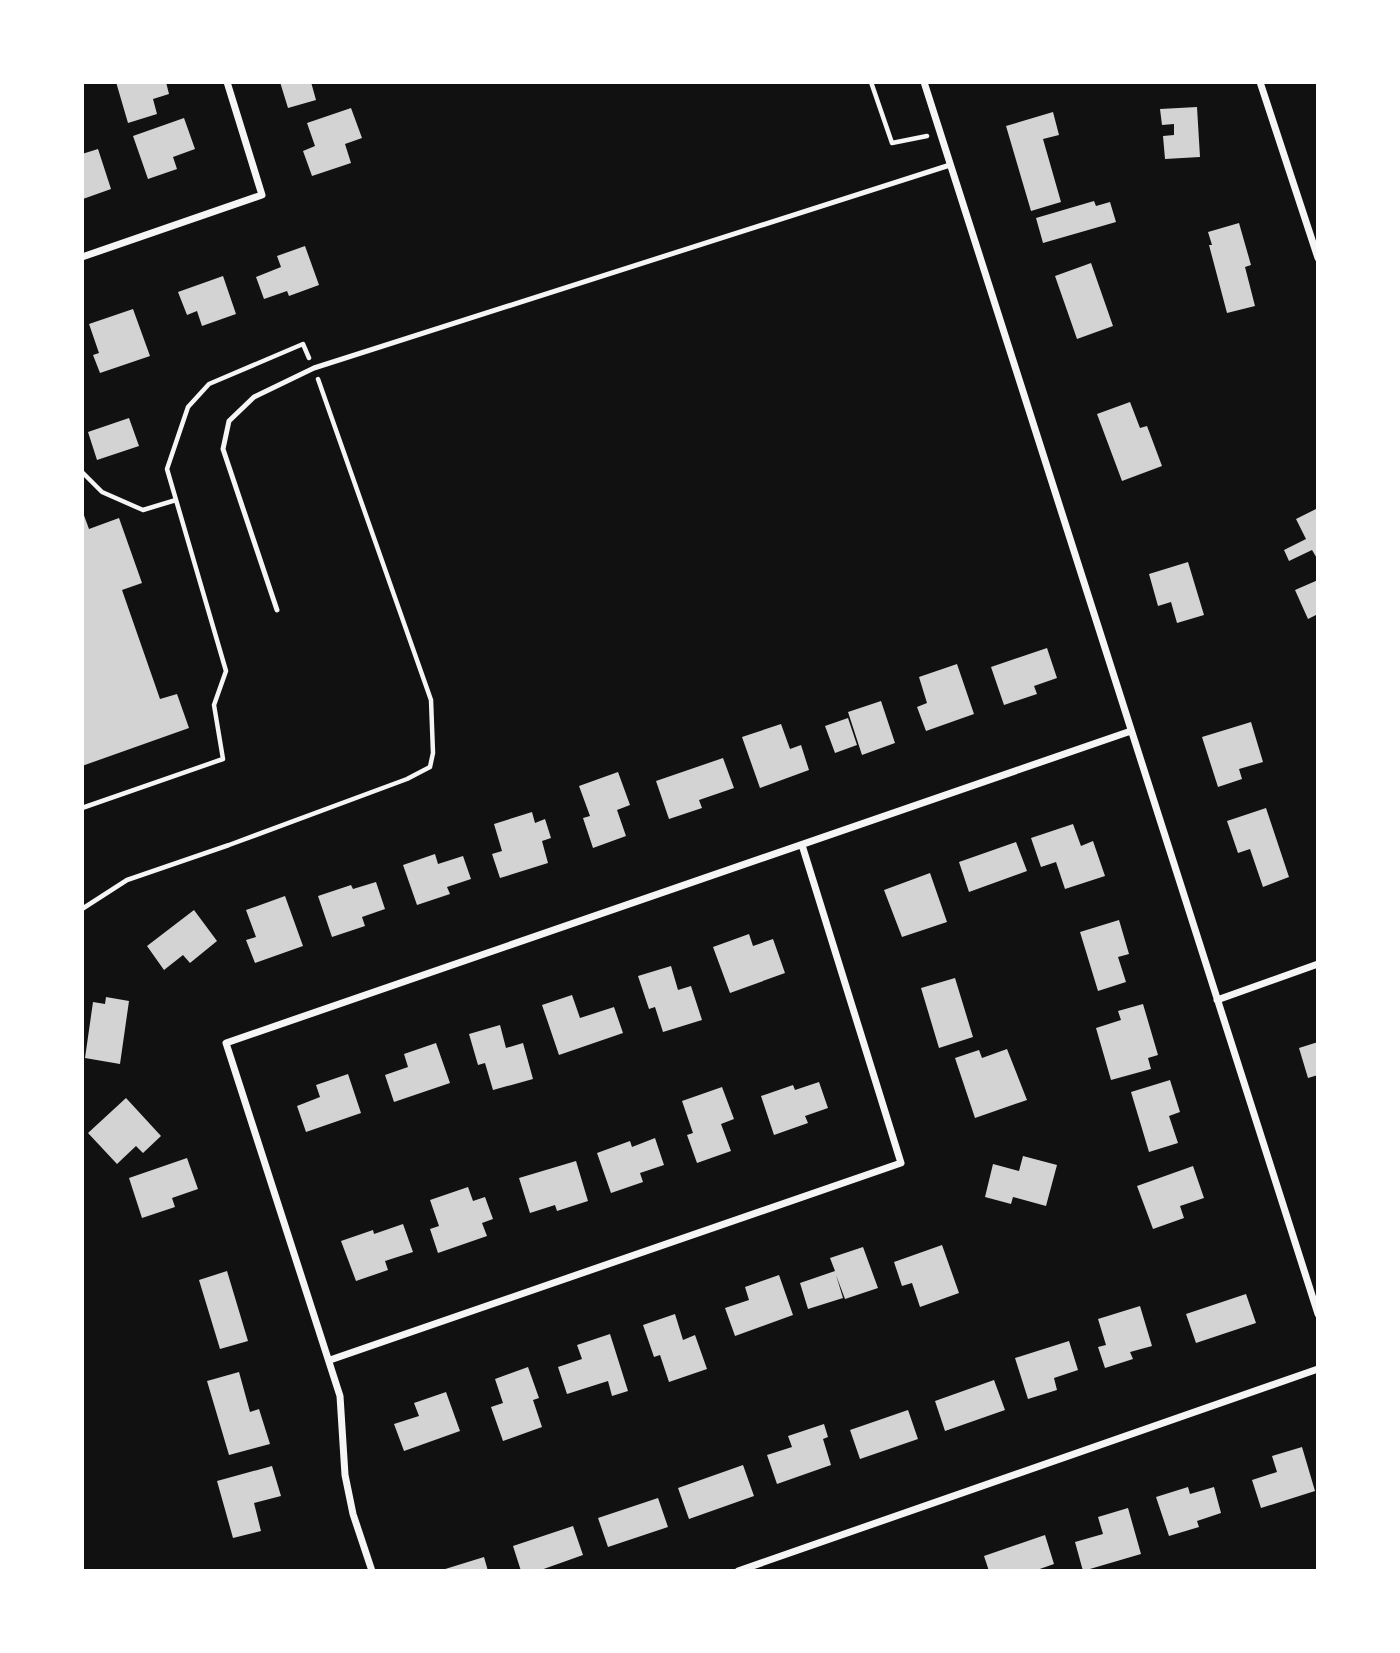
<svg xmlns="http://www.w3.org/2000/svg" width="1400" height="1653" viewBox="0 0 1400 1653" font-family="'DM Sans',sans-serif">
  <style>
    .building { fill: #d3d3d3 }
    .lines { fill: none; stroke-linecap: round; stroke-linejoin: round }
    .path { stroke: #f5f5f5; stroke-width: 4.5 }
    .service { stroke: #f5f5f5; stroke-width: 5 }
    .minor { stroke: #f5f5f5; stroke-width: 7 }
  </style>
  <rect width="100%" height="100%" fill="#111"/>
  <path class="building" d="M 116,82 L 166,82 L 169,94 L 153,99 L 157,114 L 128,123 Z
    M 280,82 L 311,82 L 316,100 L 288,108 Z
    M 1197,107 L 1200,157 L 1165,159 L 1163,136 L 1174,135 L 1174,124 L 1162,125 L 1160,109 Z
    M 351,108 L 362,138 L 345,144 L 351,163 L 312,176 L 303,151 L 315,146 L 307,123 Z
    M 1053,112 L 1059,135 L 1043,139 L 1061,202 L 1031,211 L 1006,126 Z
    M 184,118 L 195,149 L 173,157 L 177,169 L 148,179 L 133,136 Z
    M 98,149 L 111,189 L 83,199 L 82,154 Z
    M 1094,201 L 1096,206 L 1110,202 L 1116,222 L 1043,243 L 1036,218 Z
    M 1239,223 L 1251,265 L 1245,267 L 1255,306 L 1227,313 L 1209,245 L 1212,245 L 1208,232 Z
    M 305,246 L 319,285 L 289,296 L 287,291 L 264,299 L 256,277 L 281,267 L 277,256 Z
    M 1091,263 L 1113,326 L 1077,339 L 1055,276 Z
    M 223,276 L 236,314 L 202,326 L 197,311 L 187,315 L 178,292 Z
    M 133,309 L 150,356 L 100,373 L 93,355 L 99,353 L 89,324 Z
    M 1130,402 L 1140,428 L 1147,426 L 1162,466 L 1122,481 L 1097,414 Z
    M 129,418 L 139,446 L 97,460 L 88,432 Z
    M 1318,508 L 1318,560 L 1312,550 L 1289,561 L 1284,550 L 1306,539 L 1296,519 Z
    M 82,510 L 89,529 L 119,518 L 142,583 L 122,590 L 160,699 L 177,694 L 189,728 L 82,766 Z
    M 1188,562 L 1204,615 L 1177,623 L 1171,602 L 1158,606 L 1149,574 Z
    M 1318,580 L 1318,614 L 1308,619 L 1295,590 Z
    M 1047,648 L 1057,678 L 1034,686 L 1037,694 L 1004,705 L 991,667 Z
    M 957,664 L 974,714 L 926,731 L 917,707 L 927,703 L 919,677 Z
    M 881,701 L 895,743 L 862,755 L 848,712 Z
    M 848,718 L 857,745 L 835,753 L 825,726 Z
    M 1251,722 L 1263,762 L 1239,769 L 1242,779 L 1218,787 L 1202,737 Z
    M 781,724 L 790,749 L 801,745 L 809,770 L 760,788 L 742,737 Z
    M 723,758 L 734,788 L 699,800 L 702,808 L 669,819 L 656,781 Z
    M 618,772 L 630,805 L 617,810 L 626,836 L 593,848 L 583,818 L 590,816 L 579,786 Z
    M 1266,808 L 1289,877 L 1263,887 L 1250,849 L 1238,853 L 1227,821 Z
    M 532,812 L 535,823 L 545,819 L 551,838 L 542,841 L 548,863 L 500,878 L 492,854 L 502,851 L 494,824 Z
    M 1073,824 L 1081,846 L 1093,841 L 1105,876 L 1065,889 L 1056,862 L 1041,867 L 1031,838 Z
    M 1016,842 L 1027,871 L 969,892 L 959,862 Z
    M 435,854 L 438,864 L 463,856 L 471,879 L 447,887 L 450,894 L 417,905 L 403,865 Z
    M 930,873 L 947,922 L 902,937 L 884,890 Z
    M 376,882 L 385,909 L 362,917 L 365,926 L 332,937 L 318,896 L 351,885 L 353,889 Z
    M 285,896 L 303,946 L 255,963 L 246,940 L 256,937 L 246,910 Z
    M 194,910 L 217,941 L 190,963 L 183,955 L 164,970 L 147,946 Z
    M 1119,920 L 1129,954 L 1118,957 L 1126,982 L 1098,991 L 1080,932 Z
    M 749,934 L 753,946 L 773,939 L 785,973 L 730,993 L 713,947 Z
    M 671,966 L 678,990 L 691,986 L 702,1020 L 663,1032 L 655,1007 L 649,1009 L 638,976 Z
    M 955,978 L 973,1037 L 939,1048 L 921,988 Z
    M 572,995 L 580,1018 L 614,1007 L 623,1033 L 559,1055 L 542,1005 Z
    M 106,997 L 129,1001 L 120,1064 L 85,1058 L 93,1002 L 105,1004 Z
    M 1143,1004 L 1158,1055 L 1148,1058 L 1151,1069 L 1111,1080 L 1096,1028 L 1121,1020 L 1118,1011 Z
    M 500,1025 L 506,1048 L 523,1043 L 533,1079 L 493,1090 L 485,1063 L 478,1065 L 469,1034 Z
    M 1318,1042 L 1318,1075 L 1308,1078 L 1299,1048 Z
    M 436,1043 L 450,1083 L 394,1102 L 385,1075 L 408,1067 L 404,1054 Z
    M 1007,1049 L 1027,1100 L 975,1118 L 955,1058 L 979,1050 L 982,1058 Z
    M 348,1074 L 361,1113 L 306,1132 L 297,1106 L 320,1097 L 316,1085 Z
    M 1170,1080 L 1180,1112 L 1169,1116 L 1178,1143 L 1149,1152 L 1131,1092 Z
    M 819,1082 L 828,1108 L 805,1116 L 808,1123 L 774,1135 L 761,1096 L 793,1085 L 795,1090 Z
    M 722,1087 L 734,1119 L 721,1124 L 731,1151 L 697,1163 L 687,1135 L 693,1133 L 682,1101 Z
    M 126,1098 L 161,1136 L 143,1153 L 136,1146 L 117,1164 L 88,1133 Z
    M 655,1138 L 664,1165 L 640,1173 L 643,1182 L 611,1193 L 597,1153 L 630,1141 L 632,1147 Z
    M 1023,1156 L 1057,1165 L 1046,1206 L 1013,1197 L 1011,1204 L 985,1197 L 993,1164 L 1019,1171 Z
    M 187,1158 L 198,1189 L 172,1198 L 175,1207 L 142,1218 L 129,1178 Z
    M 576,1161 L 588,1201 L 557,1211 L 555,1205 L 530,1213 L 519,1178 Z
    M 1193,1166 L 1204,1198 L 1180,1206 L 1184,1218 L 1153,1229 L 1137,1186 Z
    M 468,1187 L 473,1201 L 485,1197 L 493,1219 L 482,1223 L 487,1236 L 438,1253 L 430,1229 L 439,1226 L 430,1200 Z
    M 403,1224 L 413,1252 L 385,1261 L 388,1270 L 356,1281 L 341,1241 L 373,1230 L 374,1234 Z
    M 942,1245 L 959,1293 L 920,1307 L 912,1283 L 902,1286 L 894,1262 Z
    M 863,1247 L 878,1288 L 845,1299 L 836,1275 L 843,1298 L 808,1309 L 800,1283 L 835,1271 L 830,1258 Z
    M 227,1271 L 248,1341 L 220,1349 L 199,1280 Z
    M 779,1275 L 793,1315 L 735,1336 L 725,1308 L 749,1300 L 745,1287 Z
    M 1246,1294 L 1256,1323 L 1196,1343 L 1186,1314 Z
    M 1140,1306 L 1152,1346 L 1130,1352 L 1133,1359 L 1105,1368 L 1098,1347 L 1106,1345 L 1098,1319 Z
    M 675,1314 L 683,1340 L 695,1335 L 707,1369 L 669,1382 L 660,1355 L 654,1357 L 643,1325 Z
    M 610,1334 L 628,1391 L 612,1396 L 608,1381 L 567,1394 L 558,1367 L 582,1359 L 577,1345 Z
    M 1069,1341 L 1078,1370 L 1054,1378 L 1057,1390 L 1028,1399 L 1015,1358 Z
    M 528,1367 L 539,1398 L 533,1400 L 542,1427 L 503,1441 L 491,1407 L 503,1403 L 495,1379 Z
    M 239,1372 L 250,1412 L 259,1409 L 270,1444 L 229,1455 L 207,1381 Z
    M 994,1380 L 1005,1410 L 945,1431 L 935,1401 Z
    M 446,1392 L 460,1431 L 404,1451 L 394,1424 L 419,1416 L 414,1403 Z
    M 908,1410 L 918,1439 L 860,1459 L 850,1430 Z
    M 824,1424 L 828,1437 L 823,1439 L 831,1465 L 777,1484 L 767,1455 L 792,1447 L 788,1436 Z
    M 1302,1447 L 1315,1491 L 1261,1508 L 1252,1480 L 1277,1472 L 1272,1456 Z
    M 743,1465 L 754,1496 L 689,1519 L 678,1488 Z
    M 272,1466 L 281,1496 L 254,1503 L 261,1531 L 233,1538 L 217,1481 Z
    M 1188,1487 L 1190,1494 L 1214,1487 L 1221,1513 L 1197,1521 L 1199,1527 L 1169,1536 L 1156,1497 Z
    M 658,1498 L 668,1527 L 608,1547 L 598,1518 Z
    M 1128,1508 L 1141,1554 L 1083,1571 L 1075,1542 L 1103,1534 L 1098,1517 Z
    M 573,1526 L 583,1555 L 538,1571 L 521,1571 L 513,1546 Z
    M 1045,1535 L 1054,1564 L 1034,1571 L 989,1571 L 984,1556 Z
    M 484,1557 L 488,1571 L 442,1571 L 442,1570 Z"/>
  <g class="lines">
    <path class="path" d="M 871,82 L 892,143 L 927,136
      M 82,472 L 102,492 L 143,510 L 176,500
      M 82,808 L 223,759 L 214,705 L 226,671 L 167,469 L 188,407 L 209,384 L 303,344 L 309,358
      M 82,909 L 127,880 L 229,845 L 407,779 L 430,767 L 433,753 L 431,700 L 318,379"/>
    <path class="service" d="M 277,610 L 223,449 L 229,421 L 254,397 L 314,368 L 950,165"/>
    <path class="minor" d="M 924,82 L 1318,1314
      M 1260,82 L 1318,258
      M 82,257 L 262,195 L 227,82
      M 1217,1000 L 1318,964
      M 330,1360 L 901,1163 L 802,845
      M 372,1571 L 353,1514 L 345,1475 L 340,1396 L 226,1043 L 1131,731
      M 738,1571 L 1318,1369"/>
  </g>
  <rect width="1400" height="1653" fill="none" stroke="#ffffff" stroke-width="168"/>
</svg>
